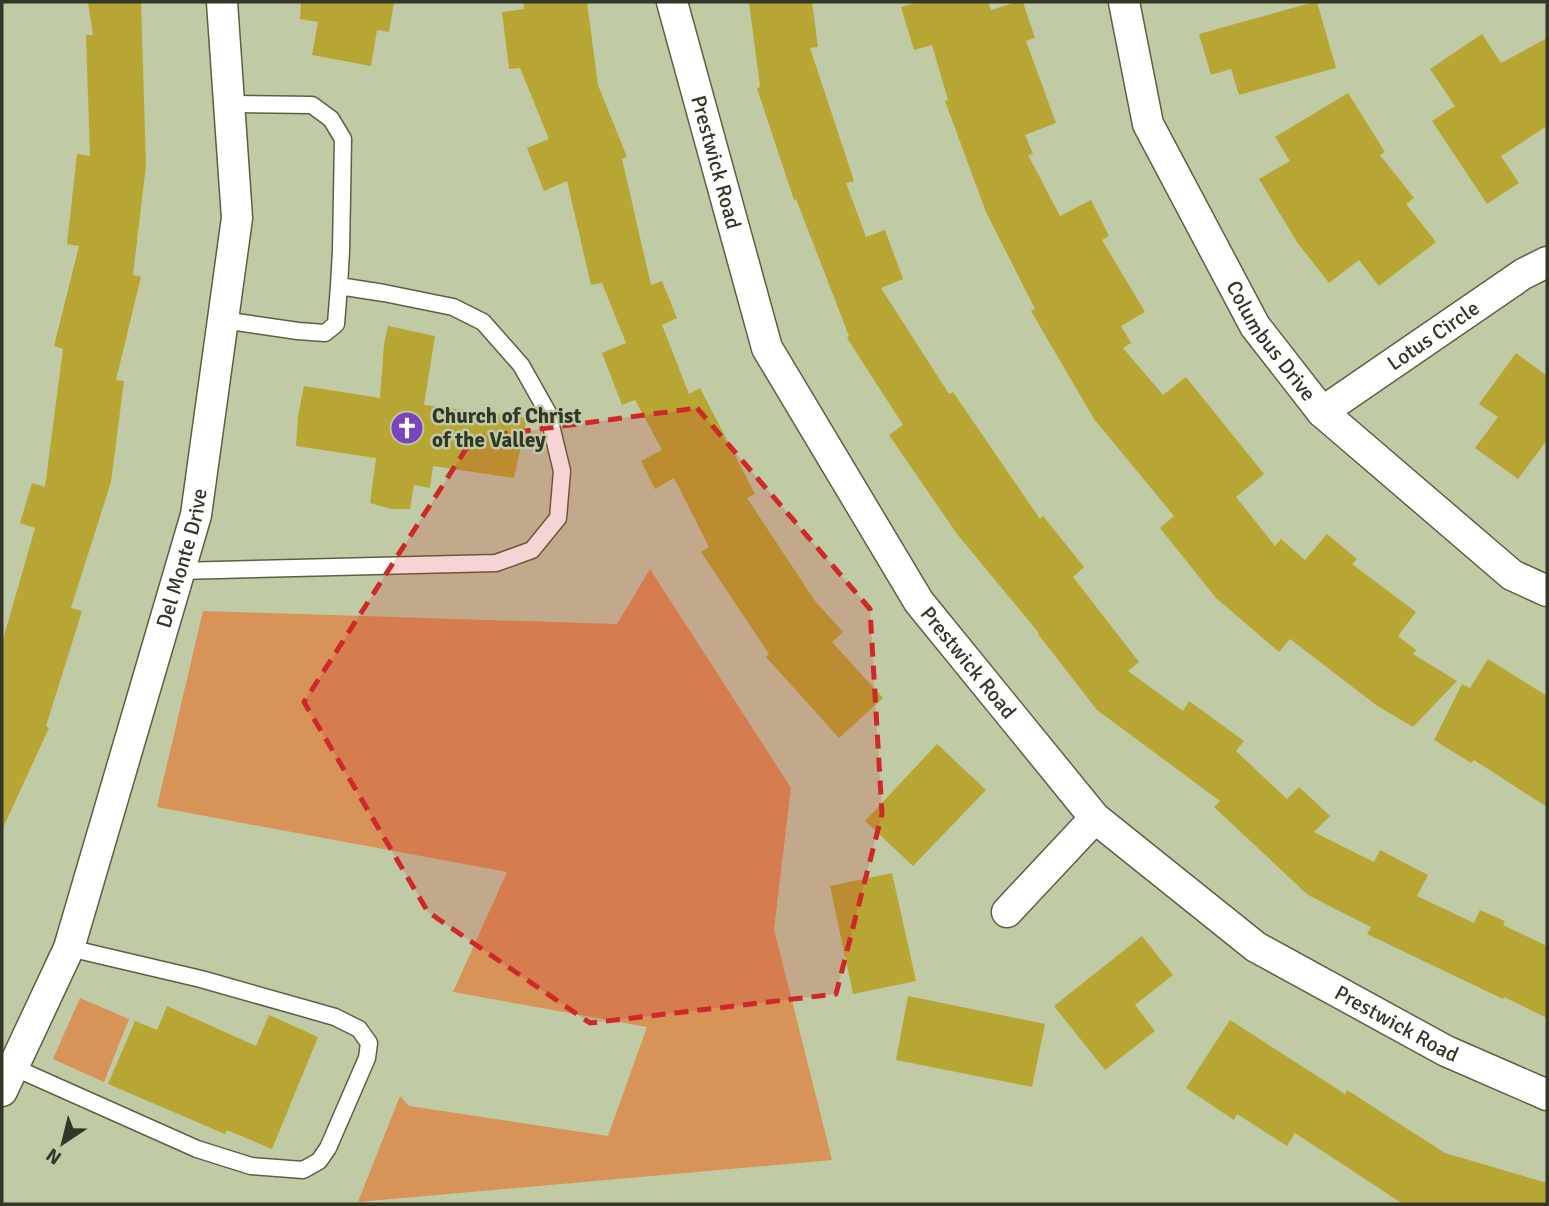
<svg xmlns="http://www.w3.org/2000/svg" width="1549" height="1206" viewBox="0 0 1549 1206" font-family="Signika,sans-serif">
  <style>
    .green { fill: #d89358 }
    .building { fill: #b8a634 }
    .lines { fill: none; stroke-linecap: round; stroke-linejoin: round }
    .service-casing { stroke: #596240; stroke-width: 19 }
    .minor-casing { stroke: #596240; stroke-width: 33 }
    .service { stroke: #fff; stroke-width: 16 }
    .minor { stroke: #fff; stroke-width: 30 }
    .marked { fill: #ce2928; fill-opacity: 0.2; stroke: #ce2928; stroke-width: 5; stroke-dasharray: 14 9; stroke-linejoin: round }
    .labels { text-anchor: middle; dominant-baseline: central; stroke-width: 5; stroke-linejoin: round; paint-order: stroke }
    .street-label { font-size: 21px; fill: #333728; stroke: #c0caa5 }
    .poi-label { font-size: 21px; font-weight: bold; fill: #333728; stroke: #c0caa5; text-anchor: start }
  </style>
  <rect width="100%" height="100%" fill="#c0caa5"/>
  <path class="green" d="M 650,569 L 791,788 L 774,929 L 832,1160 L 358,1202 L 400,1096 L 409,1106 L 608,1136 L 647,1027 L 453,992 L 507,872 L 157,807 L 203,611 L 617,624 Z
    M 80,998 L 129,1019 L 104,1082 L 53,1059 Z"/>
  <path class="building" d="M 88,2 L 141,2 L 146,165 L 133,275 L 141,277 L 116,380 L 124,381 L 111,482 L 71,608 L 82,611 L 46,726 L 49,728 L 2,830 L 2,643 L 35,528 L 20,523 L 32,483 L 45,487 L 63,349 L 54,346 L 79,246 L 67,244 L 77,154 L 90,156 L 86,35 L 93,35 Z
    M 301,2 L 394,2 L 389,32 L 377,30 L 371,66 L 312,55 L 318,22 L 300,19 Z
    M 523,2 L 587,2 L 598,85 L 627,157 L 622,159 L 651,285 L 662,281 L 677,318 L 662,325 L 689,394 L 700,388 L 755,494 L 747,498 L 815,601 L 843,632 L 832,642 L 883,698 L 839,738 L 766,657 L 769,654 L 701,552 L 709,547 L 674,478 L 655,489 L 641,461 L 662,450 L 635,400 L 622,405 L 602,353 L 626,343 L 602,283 L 591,285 L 567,181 L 544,191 L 527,148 L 549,139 L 520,68 L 509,69 L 502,12 L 524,9 Z
    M 749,2 L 812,2 L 818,47 L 810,48 L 854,181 L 846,183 L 866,237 L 885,230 L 903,279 L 881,288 L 949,394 L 953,392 L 1040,519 L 1043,516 L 1084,567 L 1073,577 L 1139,662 L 1128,671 L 1183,711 L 1189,701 L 1244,741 L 1236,751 L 1287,799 L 1299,787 L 1330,816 L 1314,832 L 1374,862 L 1380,850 L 1428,875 L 1417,896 L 1474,923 L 1480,910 L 1505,921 L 1503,925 L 1547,946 L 1547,1018 L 1504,997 L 1503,999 L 1367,934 L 1371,927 L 1308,895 L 1214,807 L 1220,801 L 1097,710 L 1038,634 L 1039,633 L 957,534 L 889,435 L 903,425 L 847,338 L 849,336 L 796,199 L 794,200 L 757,88 L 760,87 Z
    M 919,2 L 988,2 L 991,10 L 1017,2 L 1023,2 L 1035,38 L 1026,41 L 1056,123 L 1025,135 L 1033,154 L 1028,155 L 1060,216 L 1091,200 L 1109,236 L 1102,240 L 1145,312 L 1121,326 L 1131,343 L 1123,348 L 1163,395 L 1186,377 L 1264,474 L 1236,497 L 1275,546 L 1281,539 L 1305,560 L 1327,534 L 1357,559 L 1352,564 L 1416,612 L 1398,636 L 1416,650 L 1413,654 L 1457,681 L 1413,727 L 1376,705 L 1290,639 L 1279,652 L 1216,598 L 1160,528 L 1174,516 L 1094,419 L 1031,311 L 1035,309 L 986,212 L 945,101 L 948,100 L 932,45 L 914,50 L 901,7 Z
    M 1314,2 L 1317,2 L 1336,68 L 1239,95 L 1231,69 L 1211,75 L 1199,34 Z
    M 1482,34 L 1501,63 L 1547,38 L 1547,126 L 1501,156 L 1519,183 L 1487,204 L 1432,121 L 1455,106 L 1430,69 Z
    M 1348,93 L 1385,152 L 1380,155 L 1414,198 L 1406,204 L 1436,242 L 1379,286 L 1359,260 L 1329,283 L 1297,242 L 1259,179 L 1290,161 L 1275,137 Z
    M 388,326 L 435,336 L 424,405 L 527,418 L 514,478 L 433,466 L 430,488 L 414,485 L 410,509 L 391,509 L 370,503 L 376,458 L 296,446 L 298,416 L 304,386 L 380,398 L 384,344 Z
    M 1516,353 L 1547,376 L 1547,440 L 1518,479 L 1475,448 L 1498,417 L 1479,404 Z
    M 1488,659 L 1547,696 L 1547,807 L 1474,760 L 1471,763 L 1434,740 L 1462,684 L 1470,688 Z
    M 937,744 L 986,790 L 913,866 L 865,821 Z
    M 892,873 L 916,981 L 853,994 L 830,886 Z
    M 1142,936 L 1173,975 L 1135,1005 L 1155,1031 L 1105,1070 L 1054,1006 Z
    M 908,996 L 1045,1024 L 1032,1087 L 896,1060 Z
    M 167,1006 L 256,1046 L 269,1015 L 318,1037 L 272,1149 L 227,1130 L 225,1134 L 108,1084 L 135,1021 L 157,1030 Z
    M 1230,1020 L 1345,1094 L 1347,1090 L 1445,1153 L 1547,1183 L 1547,1204 L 1403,1204 L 1295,1133 L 1287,1146 L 1237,1114 L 1234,1120 L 1186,1088 Z"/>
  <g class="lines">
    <defs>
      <path id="service" d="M 229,104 L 312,105 L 331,119 L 343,139 L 341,251 L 339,286
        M 179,571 L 496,563 L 532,550 L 558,518 L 562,471 L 548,413 L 521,365 L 483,322 L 453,307 L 384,293 L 339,286 L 336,324 L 325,333 L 298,331 L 223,320
        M 13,1067 L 197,1149 L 251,1166 L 303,1170 L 319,1161 L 328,1148 L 367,1058 L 369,1043 L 359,1029 L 335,1017 L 201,979 L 69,948"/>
      <g id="minor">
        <path id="s1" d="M 672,2 L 767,348 L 919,602 L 1095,818 L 1256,947 L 1446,1051 L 1547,1095"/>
        <path id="s2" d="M 1124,2 L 1148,124 L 1255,326 L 1322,412 L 1512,575 L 1547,591"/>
        <path id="s3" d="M 1322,412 L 1523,274 L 1547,262"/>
        <path d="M 1007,912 L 1095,818"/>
        <path id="s4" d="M 2,1091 L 69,948 L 196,515 L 237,218 L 222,2"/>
      </g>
    </defs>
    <use href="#service" class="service-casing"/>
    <use href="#minor" class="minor-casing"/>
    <use href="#service" class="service"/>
    <use href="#minor" class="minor"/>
  </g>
  <path class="marked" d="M 697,408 L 870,609 L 882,814 L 836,994 L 590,1023 L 428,912 L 304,702 L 473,438 Z"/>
  <defs>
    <symbol id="church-disc" viewBox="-11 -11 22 22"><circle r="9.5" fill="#7945bc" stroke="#c0caa5"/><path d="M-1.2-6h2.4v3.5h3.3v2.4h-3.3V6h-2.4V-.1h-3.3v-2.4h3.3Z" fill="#fff"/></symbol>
  </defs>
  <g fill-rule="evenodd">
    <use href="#church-disc" x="388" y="409" width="38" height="38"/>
  </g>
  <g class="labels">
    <g class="street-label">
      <text stroke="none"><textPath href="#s1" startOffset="166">Prestwick Road</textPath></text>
      <text stroke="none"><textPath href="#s3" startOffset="135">Lotus Circle</textPath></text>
      <text stroke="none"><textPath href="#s2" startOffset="374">Columbus Drive</textPath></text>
      <text stroke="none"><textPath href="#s4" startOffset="564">Del Monte Drive</textPath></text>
      <text stroke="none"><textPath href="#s1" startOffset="733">Prestwick Road</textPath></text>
      <text stroke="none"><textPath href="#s1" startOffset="1300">Prestwick Road</textPath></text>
    </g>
    <g class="poi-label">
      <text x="432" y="416">Church of Christ<tspan x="432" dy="24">of the Valley</tspan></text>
    </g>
  </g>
  <rect width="1549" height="1206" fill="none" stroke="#333728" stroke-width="7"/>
  <g transform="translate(63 1143) rotate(215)" stroke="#c0caa5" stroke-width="5" paint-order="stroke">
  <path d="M0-5L12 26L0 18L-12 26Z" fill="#333728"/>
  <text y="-10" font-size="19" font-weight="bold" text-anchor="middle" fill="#333728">N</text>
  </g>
</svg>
